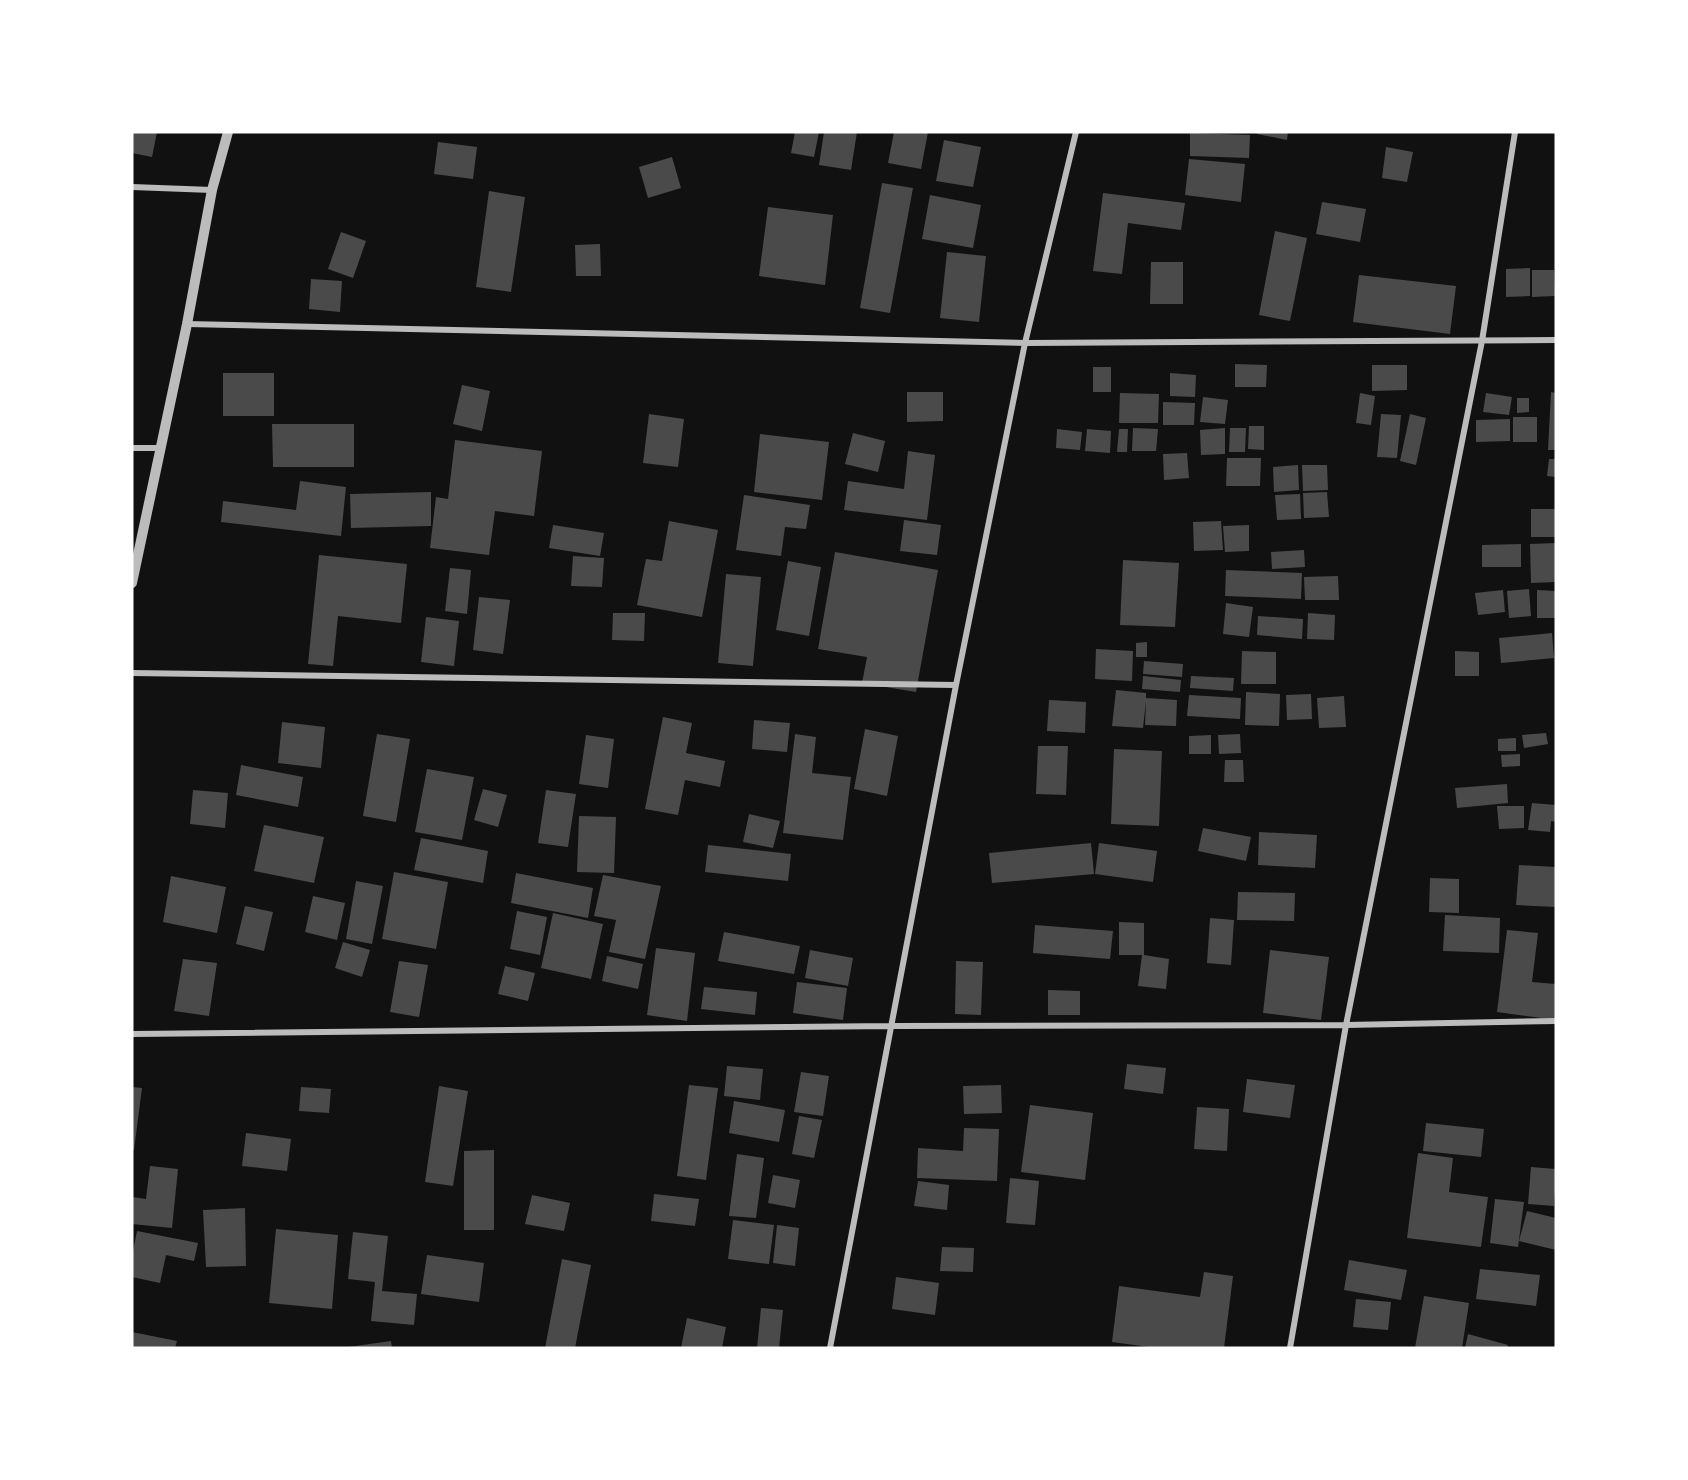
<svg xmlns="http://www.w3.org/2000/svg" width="1688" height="1480" viewBox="0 0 1688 1480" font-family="Spectral,serif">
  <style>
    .building { fill: #4a4a4a }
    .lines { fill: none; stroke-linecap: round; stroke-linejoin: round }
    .minor { stroke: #bcbcbc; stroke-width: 6 }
    .tertiary { stroke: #bcbcbc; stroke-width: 10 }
  </style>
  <rect width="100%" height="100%" fill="#111"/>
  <path class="building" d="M 132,132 L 157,132 L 152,157 L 132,153 Z
    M 795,132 L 819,132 L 814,157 L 791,153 Z
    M 824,132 L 857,132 L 851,170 L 819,165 Z
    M 894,132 L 928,132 L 921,169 L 888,163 Z
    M 1257,132 L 1288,132 L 1287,140 L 1257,134 Z
    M 1190,133 L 1250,135 L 1249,158 L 1190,156 Z
    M 944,140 L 981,147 L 973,187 L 936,181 Z
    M 438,142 L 477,147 L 473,179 L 434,174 Z
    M 1386,147 L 1413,152 L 1407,182 L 1382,178 Z
    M 672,157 L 681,188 L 648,198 L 639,167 Z
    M 1189,159 L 1245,164 L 1241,202 L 1185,195 Z
    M 882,183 L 913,188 L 890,313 L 860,308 Z
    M 489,191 L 525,197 L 511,292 L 476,287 Z
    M 1103,193 L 1185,203 L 1181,230 L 1128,223 L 1122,274 L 1093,271 Z
    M 930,195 L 981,205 L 973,248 L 922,239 Z
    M 1322,202 L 1366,209 L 1360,242 L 1316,234 Z
    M 768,207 L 833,215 L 825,285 L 759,276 Z
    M 1275,231 L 1307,238 L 1290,321 L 1259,315 Z
    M 341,232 L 366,241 L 353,278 L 328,269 Z
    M 600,244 L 601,276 L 576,276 L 575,245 Z
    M 947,252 L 986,256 L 979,322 L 940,318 Z
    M 1151,262 L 1183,262 L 1183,304 L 1150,304 Z
    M 1530,268 L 1530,296 L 1506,297 L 1506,269 Z
    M 1532,270 L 1554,270 L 1555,296 L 1532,297 Z
    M 1359,275 L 1456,286 L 1450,334 L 1353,322 Z
    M 311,279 L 342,281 L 340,312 L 309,309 Z
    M 1235,364 L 1267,365 L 1266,387 L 1235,387 Z
    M 1372,365 L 1407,365 L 1407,390 L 1372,391 Z
    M 1093,367 L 1111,367 L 1111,392 L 1093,392 Z
    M 223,373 L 274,373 L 274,416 L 223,416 Z
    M 1170,373 L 1196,375 L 1195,397 L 1170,396 Z
    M 462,385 L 490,391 L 482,431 L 453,424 Z
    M 907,392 L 943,392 L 943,421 L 907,422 Z
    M 1551,392 L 1556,393 L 1556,450 L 1548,450 Z
    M 1120,393 L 1159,394 L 1158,423 L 1119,423 Z
    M 1360,393 L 1375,396 L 1371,425 L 1356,423 Z
    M 1486,393 L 1512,397 L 1509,415 L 1483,412 Z
    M 1203,397 L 1228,400 L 1225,424 L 1200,422 Z
    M 1517,398 L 1529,398 L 1529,412 L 1517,413 Z
    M 1163,402 L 1195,403 L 1194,425 L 1163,425 Z
    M 649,414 L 684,419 L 678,467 L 643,463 Z
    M 1381,414 L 1401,415 L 1397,458 L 1377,457 Z
    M 1410,414 L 1426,418 L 1416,465 L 1400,461 Z
    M 1513,417 L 1537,417 L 1537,442 L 1513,442 Z
    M 1510,419 L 1510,441 L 1476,442 L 1476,420 Z
    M 272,424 L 354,424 L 354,467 L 273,467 Z
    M 1249,426 L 1264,426 L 1264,450 L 1248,449 Z
    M 1133,428 L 1158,429 L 1156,451 L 1132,451 Z
    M 1225,428 L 1225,454 L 1201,455 L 1200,430 Z
    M 1230,428 L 1246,428 L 1245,452 L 1229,452 Z
    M 1057,429 L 1082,432 L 1080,450 L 1056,448 Z
    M 1087,429 L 1111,431 L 1110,453 L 1085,451 Z
    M 1119,429 L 1128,429 L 1127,452 L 1117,452 Z
    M 853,433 L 885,441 L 878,472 L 845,464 Z
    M 760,434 L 829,442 L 822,500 L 754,492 Z
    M 455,440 L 542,451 L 534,516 L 495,511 L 489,555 L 430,548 L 436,497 L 448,499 Z
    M 908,451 L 935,455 L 927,520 L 844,510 L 848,481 L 904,489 Z
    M 1187,453 L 1189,478 L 1164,480 L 1163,454 Z
    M 1227,458 L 1261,458 L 1260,486 L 1226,486 Z
    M 1549,459 L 1556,459 L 1556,477 L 1547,476 Z
    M 1298,465 L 1299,490 L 1274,492 L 1273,467 Z
    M 1302,465 L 1327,465 L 1328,490 L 1303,491 Z
    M 300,481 L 346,487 L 341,536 L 221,522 L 223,501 L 296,510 Z
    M 431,492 L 431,526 L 351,528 L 350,494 Z
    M 1327,492 L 1329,517 L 1304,518 L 1303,493 Z
    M 1300,494 L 1301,519 L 1277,520 L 1275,495 Z
    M 744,495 L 810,505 L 806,529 L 785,527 L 781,556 L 736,550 Z
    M 1531,509 L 1556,509 L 1556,537 L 1531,537 Z
    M 904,520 L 941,525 L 937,555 L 900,551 Z
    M 669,521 L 718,530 L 702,617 L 637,605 L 646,559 L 662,561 Z
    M 1221,521 L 1223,550 L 1194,551 L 1193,522 Z
    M 553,525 L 604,533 L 600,556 L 549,548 Z
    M 1249,525 L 1249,551 L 1225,552 L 1223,526 Z
    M 1556,543 L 1556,582 L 1531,583 L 1530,544 Z
    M 1521,544 L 1521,567 L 1482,567 L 1482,545 Z
    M 1304,550 L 1305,567 L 1272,569 L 1271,552 Z
    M 835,552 L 938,570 L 916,692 L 862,683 L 867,657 L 818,649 Z
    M 319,555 L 407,564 L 401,623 L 338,616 L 333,666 L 308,664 Z
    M 573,556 L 604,558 L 602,587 L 571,586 Z
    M 1123,560 L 1179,563 L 1175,627 L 1120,625 Z
    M 788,561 L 821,567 L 809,636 L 776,630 Z
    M 450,568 L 471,570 L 467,614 L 445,611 Z
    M 1226,570 L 1302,573 L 1301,599 L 1225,596 Z
    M 726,574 L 761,577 L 753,666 L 718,663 Z
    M 1338,576 L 1339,600 L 1305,600 L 1304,577 Z
    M 1529,589 L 1531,616 L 1509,618 L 1507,591 Z
    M 1503,590 L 1505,612 L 1478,615 L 1475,593 Z
    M 1537,590 L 1556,591 L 1556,618 L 1537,618 Z
    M 479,597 L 510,600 L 503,654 L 473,650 Z
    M 1226,603 L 1253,607 L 1249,637 L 1223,634 Z
    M 613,613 L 645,613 L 644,641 L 612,640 Z
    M 1308,613 L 1335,615 L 1334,640 L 1307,639 Z
    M 1258,616 L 1303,619 L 1302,639 L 1257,635 Z
    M 426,617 L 459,621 L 454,666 L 421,662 Z
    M 1552,633 L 1554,658 L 1501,663 L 1499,638 Z
    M 1147,642 L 1147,657 L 1136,657 L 1136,643 Z
    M 1096,649 L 1133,651 L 1132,681 L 1095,679 Z
    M 1242,651 L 1276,652 L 1276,684 L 1241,684 Z
    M 1455,651 L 1479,652 L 1479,676 L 1455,676 Z
    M 1144,661 L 1183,664 L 1182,677 L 1143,674 Z
    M 1143,676 L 1181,680 L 1180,692 L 1142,689 Z
    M 1191,676 L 1234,678 L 1233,691 L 1190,688 Z
    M 1116,690 L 1146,693 L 1146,698 L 1177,700 L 1176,726 L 1145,725 L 1146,701 L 1143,728 L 1112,726 Z
    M 1246,692 L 1280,694 L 1279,726 L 1245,725 Z
    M 1311,694 L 1312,719 L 1287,720 L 1286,695 Z
    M 1189,695 L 1241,698 L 1240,719 L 1187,716 Z
    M 1344,696 L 1346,727 L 1319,728 L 1317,698 Z
    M 1049,700 L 1086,702 L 1085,733 L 1047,731 Z
    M 663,717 L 692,723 L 686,753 L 725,761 L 720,787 L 685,780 L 678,815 L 645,809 Z
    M 754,720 L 790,723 L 787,752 L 752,749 Z
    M 282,722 L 325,727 L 321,768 L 278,763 Z
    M 865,729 L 898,736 L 887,796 L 854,789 Z
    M 1546,733 L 1548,744 L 1524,748 L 1522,735 Z
    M 377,734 L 410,739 L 396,822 L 363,816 Z
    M 795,734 L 816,737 L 812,773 L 851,777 L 843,840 L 783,833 Z
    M 1240,734 L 1241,753 L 1219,754 L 1218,735 Z
    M 586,735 L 614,739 L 608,788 L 579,784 Z
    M 1211,735 L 1211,754 L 1189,754 L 1189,736 Z
    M 1516,738 L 1516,751 L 1498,751 L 1498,739 Z
    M 1038,746 L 1068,746 L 1066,795 L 1036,794 Z
    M 1114,749 L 1162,751 L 1159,826 L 1111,824 Z
    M 1520,754 L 1520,766 L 1502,767 L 1501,755 Z
    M 1225,760 L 1243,760 L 1244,782 L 1224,782 Z
    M 241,765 L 303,777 L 298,807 L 236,795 Z
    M 427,769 L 474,777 L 462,840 L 415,832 Z
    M 1507,784 L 1508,803 L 1457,808 L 1455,788 Z
    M 483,789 L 507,795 L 498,827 L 474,820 Z
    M 193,790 L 228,793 L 225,828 L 190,824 Z
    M 546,790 L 576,794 L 568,847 L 538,843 Z
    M 1532,803 L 1556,805 L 1556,822 L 1551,821 L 1550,832 L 1528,830 Z
    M 1497,806 L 1524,806 L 1524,828 L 1499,829 Z
    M 749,814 L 780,821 L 773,848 L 743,842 Z
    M 579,816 L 616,817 L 614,873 L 577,872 Z
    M 264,825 L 324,837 L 314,883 L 254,871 Z
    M 1203,828 L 1251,837 L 1246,861 L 1198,851 Z
    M 1259,832 L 1317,835 L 1315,868 L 1258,865 Z
    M 421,838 L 488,851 L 483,883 L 414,870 Z
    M 1091,843 L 1094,874 L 992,883 L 989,853 Z
    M 1099,843 L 1157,851 L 1153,882 L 1095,874 Z
    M 708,845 L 791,854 L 788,881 L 705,872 Z
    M 1519,865 L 1556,867 L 1556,907 L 1516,905 Z
    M 394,872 L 448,882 L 436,949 L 382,939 Z
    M 516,873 L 593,888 L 588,918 L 511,903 Z
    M 603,875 L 661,886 L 645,959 L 609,952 L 616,920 L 594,916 Z
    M 171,876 L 226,887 L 217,933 L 163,922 Z
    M 1430,878 L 1459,879 L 1459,913 L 1429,912 Z
    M 356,881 L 383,886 L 372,944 L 346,939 Z
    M 1238,892 L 1295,893 L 1294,921 L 1237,920 Z
    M 313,896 L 345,903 L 337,940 L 305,932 Z
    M 245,906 L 273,912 L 264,951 L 236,944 Z
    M 517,911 L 547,917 L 540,955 L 510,949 Z
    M 553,913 L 603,924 L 591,979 L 541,968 Z
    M 1445,915 L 1500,918 L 1499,953 L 1443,951 Z
    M 1210,918 L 1234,920 L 1231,965 L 1207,963 Z
    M 1119,922 L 1144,923 L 1144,955 L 1169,959 L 1166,989 L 1138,986 L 1142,955 L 1119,955 Z
    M 1035,925 L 1113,931 L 1110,959 L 1033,953 Z
    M 1507,930 L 1538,933 L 1532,982 L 1556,984 L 1556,1020 L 1497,1012 Z
    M 724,932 L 800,946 L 794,974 L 718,961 Z
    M 343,942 L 370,950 L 362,977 L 335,968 Z
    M 656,948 L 695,953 L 687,1021 L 647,1015 Z
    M 810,950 L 853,958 L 848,986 L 805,978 Z
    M 1270,950 L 1329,957 L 1321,1020 L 1263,1013 Z
    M 607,956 L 643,964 L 638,989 L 602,981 Z
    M 183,959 L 217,963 L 209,1016 L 174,1011 Z
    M 399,961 L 428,965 L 419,1017 L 390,1012 Z
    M 956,961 L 983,962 L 981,1015 L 955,1014 Z
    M 505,966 L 535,973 L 528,1001 L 498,994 Z
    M 797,982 L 847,988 L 843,1020 L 793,1013 Z
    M 704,987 L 757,992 L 755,1015 L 701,1009 Z
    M 1048,990 L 1080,991 L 1080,1015 L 1048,1015 Z
    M 1127,1064 L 1166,1068 L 1163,1094 L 1124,1089 Z
    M 727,1066 L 763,1069 L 760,1100 L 724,1096 Z
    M 801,1072 L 829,1076 L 823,1116 L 794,1112 Z
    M 1247,1079 L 1295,1085 L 1290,1118 L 1243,1112 Z
    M 689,1085 L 718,1088 L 706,1180 L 677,1176 Z
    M 1001,1085 L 1002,1113 L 964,1114 L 963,1086 Z
    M 439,1086 L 468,1091 L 453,1186 L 425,1182 Z
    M 132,1087 L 142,1088 L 134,1150 L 132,1150 Z
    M 301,1087 L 331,1089 L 329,1113 L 299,1111 Z
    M 734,1101 L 785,1110 L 779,1142 L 729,1133 Z
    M 1030,1105 L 1093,1113 L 1085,1180 L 1021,1172 Z
    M 1197,1107 L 1229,1109 L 1227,1151 L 1194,1149 Z
    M 799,1116 L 822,1120 L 814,1158 L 792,1154 Z
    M 1426,1123 L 1484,1129 L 1481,1157 L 1423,1151 Z
    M 964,1128 L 999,1129 L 997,1181 L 917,1178 L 918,1148 L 963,1151 Z
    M 246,1133 L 291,1139 L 287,1171 L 242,1166 Z
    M 494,1150 L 494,1230 L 464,1230 L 464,1151 Z
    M 1418,1153 L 1453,1158 L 1449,1192 L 1488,1197 L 1481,1247 L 1407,1238 Z
    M 737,1154 L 764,1158 L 756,1218 L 729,1216 Z
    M 150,1166 L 178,1169 L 172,1228 L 132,1224 L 132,1197 L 146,1199 Z
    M 1531,1167 L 1556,1169 L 1554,1206 L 1528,1204 Z
    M 773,1175 L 800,1180 L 795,1208 L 768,1203 Z
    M 1010,1178 L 1039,1181 L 1035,1225 L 1006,1223 Z
    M 918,1181 L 949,1185 L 947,1210 L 914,1206 Z
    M 654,1194 L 699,1199 L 695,1226 L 651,1221 Z
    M 532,1195 L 570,1203 L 564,1231 L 525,1224 Z
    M 1495,1199 L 1524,1202 L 1518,1247 L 1490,1243 Z
    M 245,1208 L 246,1266 L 206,1267 L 203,1210 Z
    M 1527,1211 L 1556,1218 L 1556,1250 L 1519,1241 Z
    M 733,1220 L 774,1225 L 769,1264 L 728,1259 Z
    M 777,1225 L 799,1228 L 795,1266 L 773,1263 Z
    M 276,1229 L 338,1235 L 332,1309 L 269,1303 Z
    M 137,1231 L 198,1243 L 194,1261 L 166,1255 L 160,1283 L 132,1277 L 132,1256 Z
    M 353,1232 L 388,1236 L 382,1291 L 417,1294 L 414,1325 L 371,1321 L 375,1282 L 348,1279 Z
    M 942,1247 L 974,1248 L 973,1272 L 940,1271 Z
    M 427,1255 L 484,1263 L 479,1302 L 421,1294 Z
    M 562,1259 L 591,1265 L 575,1348 L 545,1348 Z
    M 1349,1260 L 1407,1270 L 1401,1300 L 1344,1290 Z
    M 1480,1269 L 1540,1275 L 1536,1306 L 1476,1299 Z
    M 1204,1272 L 1233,1276 L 1224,1348 L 1156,1348 L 1112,1342 L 1119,1286 L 1200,1297 Z
    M 896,1277 L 939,1283 L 935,1315 L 892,1309 Z
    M 1424,1296 L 1469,1303 L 1462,1348 L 1415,1348 Z
    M 1356,1299 L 1391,1302 L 1388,1330 L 1353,1327 Z
    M 761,1308 L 783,1310 L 779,1348 L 757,1348 Z
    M 687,1318 L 726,1327 L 722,1348 L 681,1348 Z
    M 132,1332 L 177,1341 L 175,1348 L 132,1348 Z
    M 1468,1334 L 1508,1345 L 1507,1348 L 1465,1348 Z
    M 391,1341 L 392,1348 L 348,1348 L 348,1347 Z"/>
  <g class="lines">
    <path class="minor" d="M 132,187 L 212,190
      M 187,324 L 1025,343 L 1556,340
      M 132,448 L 161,448
      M 132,673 L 956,685
      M 132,1034 L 891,1026 L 1346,1025 L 1556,1021
      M 830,1348 L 956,685 L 1025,343 L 1076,132
      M 1290,1348 L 1346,1025 L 1482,341 L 1515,132"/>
    <path class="tertiary" d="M 132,583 L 187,324 L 212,190 L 228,132"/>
  </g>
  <rect width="1688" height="1480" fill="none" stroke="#ffffff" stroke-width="267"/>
</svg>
